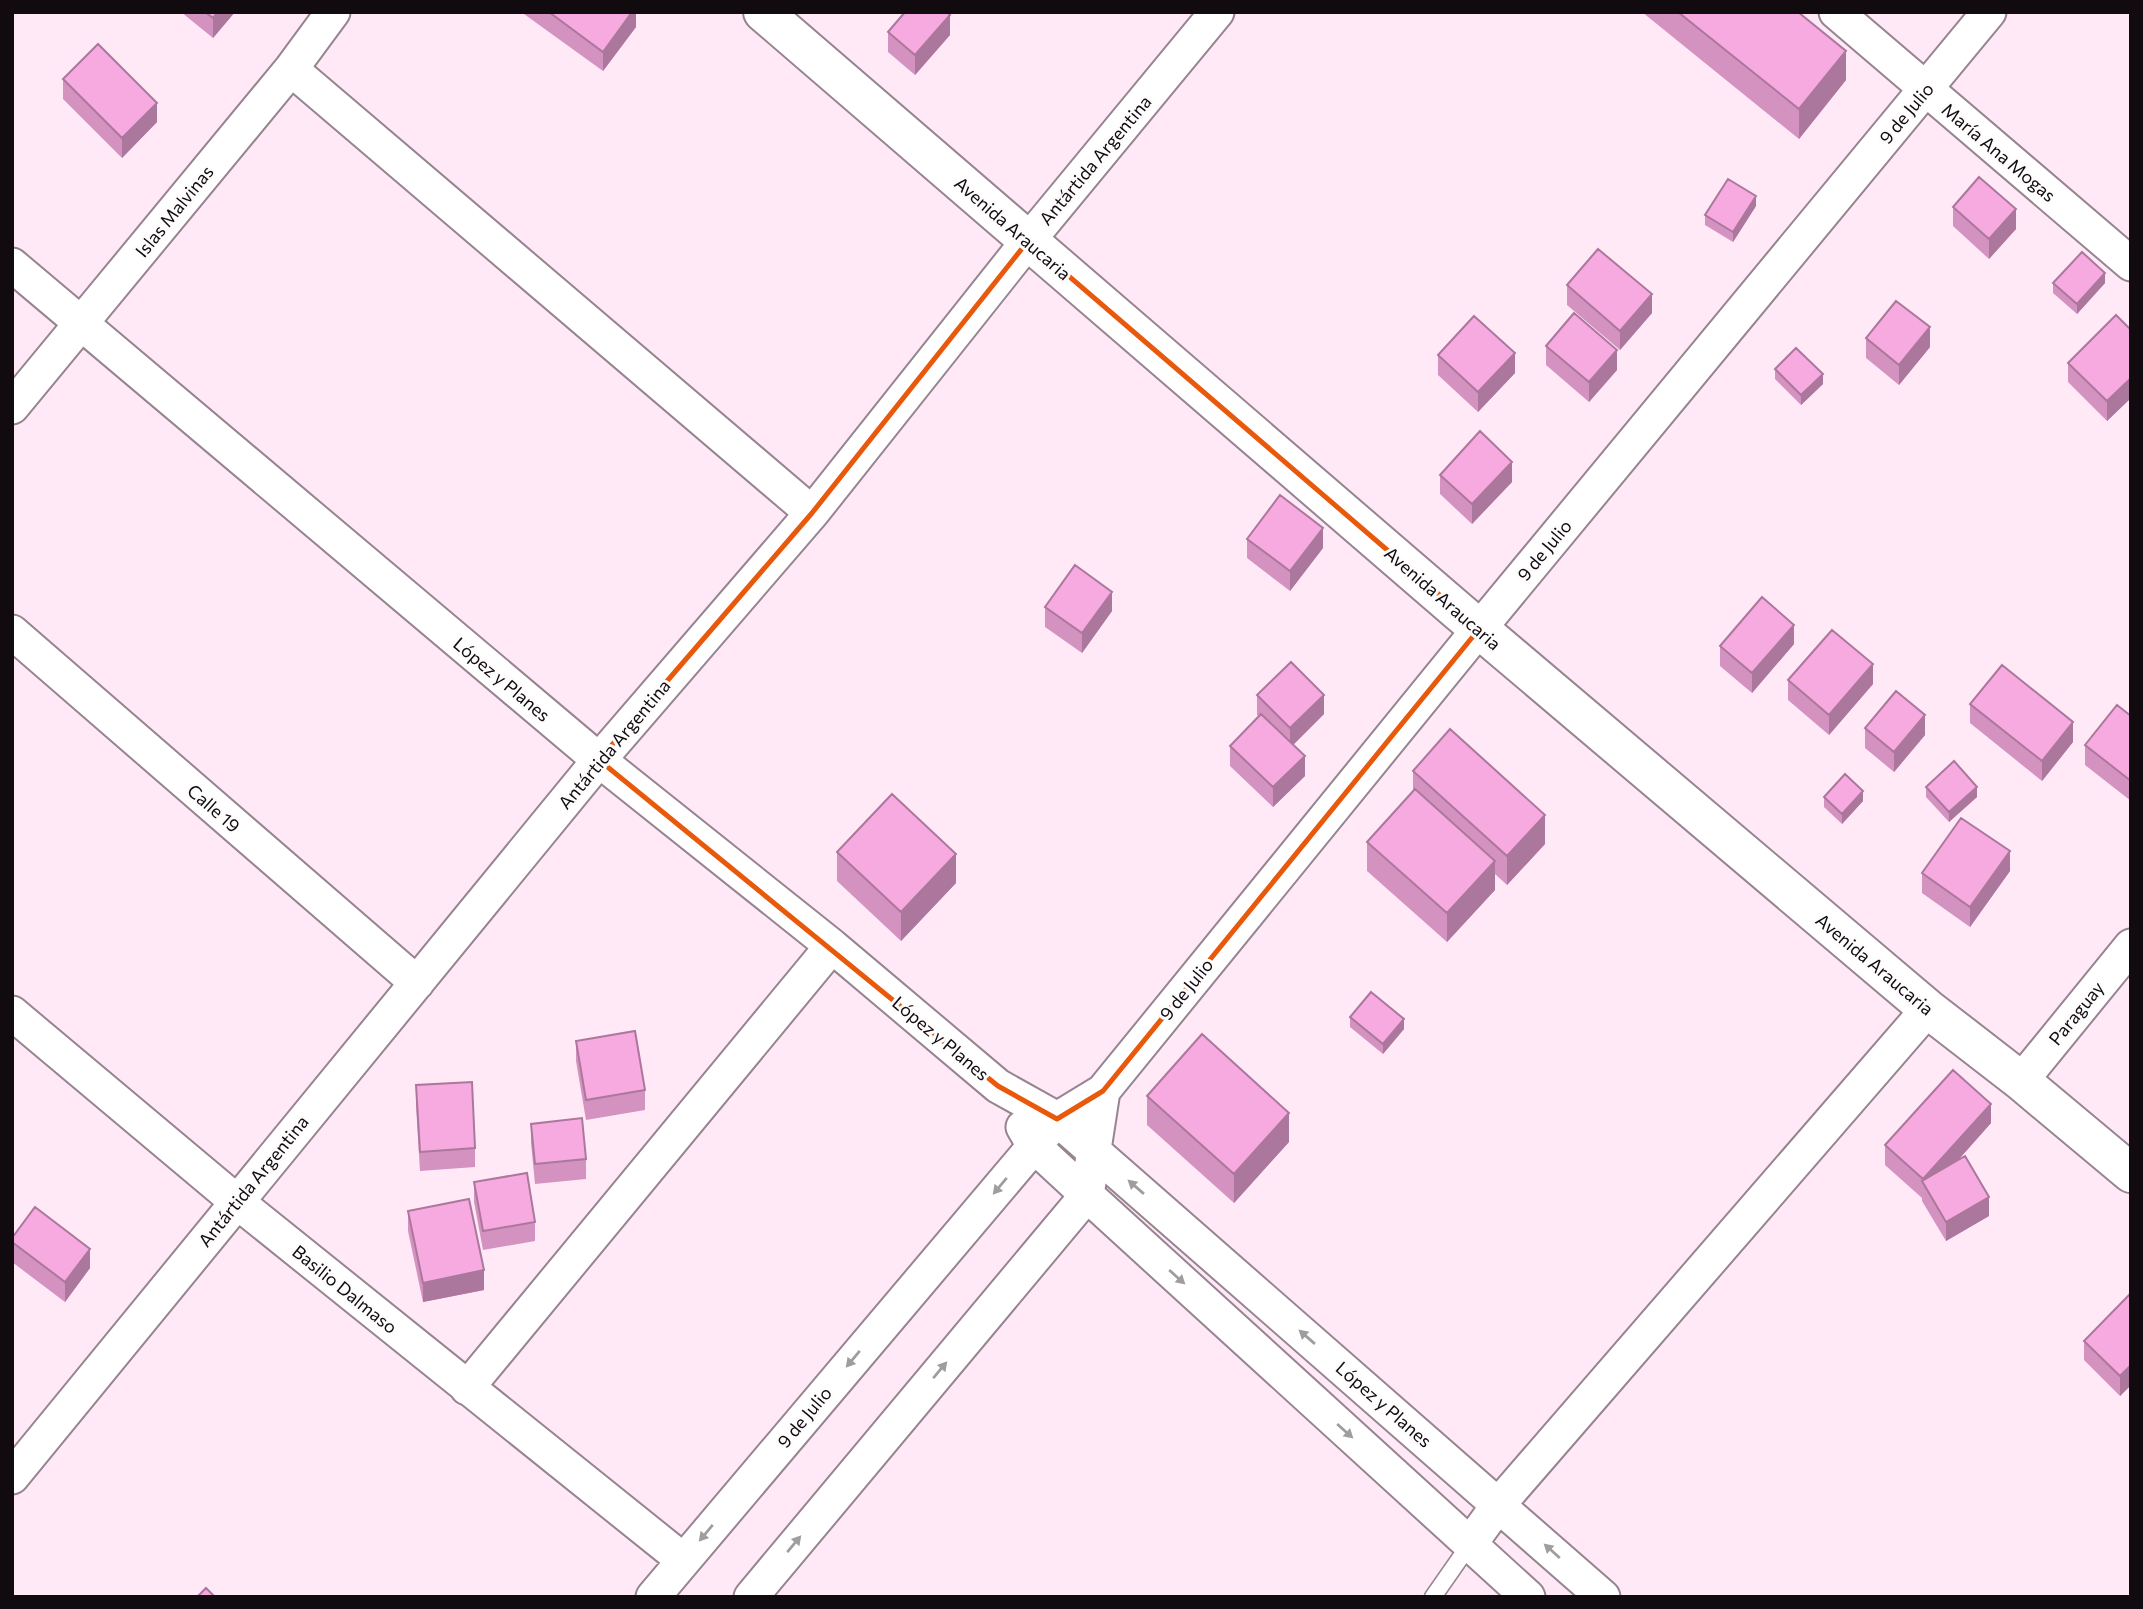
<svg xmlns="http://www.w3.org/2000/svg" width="2143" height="1609" viewBox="0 0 2143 1609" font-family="Commissioner,sans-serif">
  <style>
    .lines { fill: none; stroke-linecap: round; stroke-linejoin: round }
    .service-casing { stroke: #978491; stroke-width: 19 }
    .minor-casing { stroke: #978491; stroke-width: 37 }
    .secondary-casing { stroke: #978491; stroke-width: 42 }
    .service { stroke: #fff; stroke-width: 16 }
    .minor { stroke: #fff; stroke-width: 33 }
    .secondary { stroke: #fff; stroke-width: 38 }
    .wall { fill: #d492c0 }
    .shaded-wall { fill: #ac779c }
    .building { fill: #f6aadf; stroke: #ac779c; stroke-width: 2 }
    .oneway { fill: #a09d9f }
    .marked { fill: none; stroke: #e8590c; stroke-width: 5; stroke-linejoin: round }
    .labels { text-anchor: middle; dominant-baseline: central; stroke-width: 6; stroke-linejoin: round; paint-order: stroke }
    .street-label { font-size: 18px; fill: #110a0f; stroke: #fdfdfd }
  </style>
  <rect width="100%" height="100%" fill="#ffe9f7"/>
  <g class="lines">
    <defs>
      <path id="service" d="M 1433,1597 L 1470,1544"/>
      <path id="minor" d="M 1836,12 L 2131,264
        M 291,69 L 812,513
        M 12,265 L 599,760 L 832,946 L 998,1086 L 1057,1119 L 1603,1597
        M 12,407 L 291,69 L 333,12
        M 12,632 L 417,983
        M 12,1013 L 236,1201 L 683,1560
        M 2021,1081 L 2131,946
        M 1023,1127 L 1034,1146 L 1087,1195 L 1528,1597
        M 467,1388 L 832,946
        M 12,1477 L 599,760 L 812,513 L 1028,241 L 1217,12
        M 1470,1544 L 1499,1504 L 1928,1009
        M 653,1597 L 1057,1119 L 1103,1091 L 1479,629 L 1989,12
        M 751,1597 L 1087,1195 L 1103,1091"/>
      <path id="secondary" d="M 763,12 L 1458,611 L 1928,1009 L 2021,1081 L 2131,1173"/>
    </defs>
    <use href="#service" class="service-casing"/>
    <use href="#minor" class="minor-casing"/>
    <use href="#secondary" class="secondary-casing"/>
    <use href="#service" class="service"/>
    <use href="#minor" class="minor"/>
    <use href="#secondary" class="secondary"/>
  </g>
  <path class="wall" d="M 181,12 L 235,12 L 213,38 Z
    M 524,12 L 636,12 L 636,27 L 603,71 L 524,14 Z
    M 1642,12 L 1798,12 L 1846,80 L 1799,139 Z
    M 888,32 L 950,35 L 915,75 L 888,52 Z
    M 63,79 L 157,122 L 122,158 L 63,99 Z
    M 1756,206 L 1733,242 L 1705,225 L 1705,215 Z
    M 1953,207 L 2016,229 L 1989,259 L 1953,226 Z
    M 2053,283 L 2105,283 L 2077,314 L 2053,293 Z
    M 1567,285 L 1652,313 L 1620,350 L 1567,305 Z
    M 2131,330 L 2131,398 L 2107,421 L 2068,382 L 2068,363 Z
    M 1866,338 L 1930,347 L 1899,385 L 1866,358 Z
    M 1546,346 L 1617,370 L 1589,402 L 1546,365 Z
    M 1438,355 L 1515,373 L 1478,412 L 1438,375 Z
    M 1775,369 L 1823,384 L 1801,405 L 1775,379 Z
    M 1440,475 L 1512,482 L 1472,524 L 1440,494 Z
    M 1247,539 L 1323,548 L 1290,591 L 1247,558 Z
    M 1045,607 L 1112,611 L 1082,653 L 1045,627 Z
    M 1794,644 L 1752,693 L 1720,666 L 1720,646 Z
    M 1788,680 L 1873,684 L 1829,735 L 1788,700 Z
    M 1257,695 L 1324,714 L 1293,745 L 1305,776 L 1273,807 L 1230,766 L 1230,746 L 1259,716 L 1257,715 Z
    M 1970,704 L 2073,742 L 2042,781 L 1970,723 Z
    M 2131,716 L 2131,801 L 2085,765 L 2085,745 Z
    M 1865,728 L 1925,735 L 1894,772 L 1865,748 Z
    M 1413,771 L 1545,844 L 1507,885 L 1495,874 L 1495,890 L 1447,942 L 1367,871 L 1367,842 L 1413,792 Z
    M 1926,787 L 1977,797 L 1949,822 L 1926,797 Z
    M 1824,797 L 1863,801 L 1842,824 L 1824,807 Z
    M 837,852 L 956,883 L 901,941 L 837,881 Z
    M 2010,871 L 1970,927 L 1922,893 L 1922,873 Z
    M 1350,1017 L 1404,1029 L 1383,1054 L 1350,1027 Z
    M 576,1041 L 645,1090 L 645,1110 L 586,1120 L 576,1061 Z
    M 416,1085 L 475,1148 L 475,1167 L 420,1171 L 416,1105 Z
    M 1147,1096 L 1289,1142 L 1234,1203 L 1147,1125 Z
    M 1991,1123 L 1959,1159 L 1989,1216 L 1946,1241 L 1922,1201 L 1922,1198 L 1885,1165 L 1885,1145 Z
    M 531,1124 L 586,1159 L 586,1179 L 535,1184 L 531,1143 Z
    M 474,1182 L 535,1222 L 535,1241 L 483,1250 L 474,1202 Z
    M 408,1211 L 484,1290 L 423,1302 L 408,1231 Z
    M 12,1238 L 90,1268 L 65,1302 L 12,1262 Z
    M 2131,1293 L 2131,1385 L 2120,1396 L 2084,1360 L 2084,1341 Z"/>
  <path class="shaded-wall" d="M 218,12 L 235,12 L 213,38 L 213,18 Z
    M 632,12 L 636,12 L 636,27 L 603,71 L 603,52 Z
    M 950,15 L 950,35 L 915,75 L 915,55 Z
    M 1846,51 L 1846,80 L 1799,139 L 1799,109 Z
    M 157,103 L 157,122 L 122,158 L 122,138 Z
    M 1756,196 L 1756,206 L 1733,242 L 1733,232 Z
    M 2016,209 L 2016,229 L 1989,259 L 1989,239 Z
    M 2105,273 L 2105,283 L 2077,314 L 2077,304 Z
    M 1652,294 L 1652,313 L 1620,350 L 1620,331 Z
    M 1930,327 L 1930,347 L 1899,385 L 1899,365 Z
    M 1617,350 L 1617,370 L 1589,402 L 1589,382 Z
    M 1515,353 L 1515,373 L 1478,412 L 1478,392 Z
    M 1823,374 L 1823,384 L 1801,405 L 1801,395 Z
    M 2131,378 L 2131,398 L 2107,421 L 2107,401 Z
    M 1512,462 L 1512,482 L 1472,524 L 1472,504 Z
    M 1323,528 L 1323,548 L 1290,591 L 1290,571 Z
    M 1112,592 L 1112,611 L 1082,653 L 1082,633 Z
    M 1794,625 L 1794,644 L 1752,693 L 1752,673 Z
    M 1873,664 L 1873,684 L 1829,735 L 1829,715 Z
    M 1324,695 L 1324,714 L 1290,748 L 1290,728 Z
    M 1925,715 L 1925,735 L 1894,772 L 1894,752 Z
    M 2073,722 L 2073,742 L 2042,781 L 2042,761 Z
    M 1305,756 L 1305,776 L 1273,807 L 1273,787 Z
    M 1977,787 L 1977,797 L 1949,822 L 1949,812 Z
    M 1863,791 L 1863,801 L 1842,824 L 1842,814 Z
    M 1545,815 L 1545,844 L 1507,885 L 1507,856 Z
    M 2010,851 L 2010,871 L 1970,927 L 1970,907 Z
    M 956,854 L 956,883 L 901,941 L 901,912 Z
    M 1495,861 L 1495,890 L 1447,942 L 1447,913 Z
    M 1404,1019 L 1404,1029 L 1383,1054 L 1383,1044 Z
    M 1991,1104 L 1991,1123 L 1929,1193 L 1923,1179 Z
    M 1289,1113 L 1289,1142 L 1234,1203 L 1234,1174 Z
    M 1989,1197 L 1989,1216 L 1946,1241 L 1946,1222 Z
    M 90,1249 L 90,1268 L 65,1302 L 65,1282 Z
    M 484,1270 L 484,1290 L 423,1302 L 423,1283 Z
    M 2131,1365 L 2131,1385 L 2120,1396 L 2120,1376 Z"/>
  <path class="building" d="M 205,12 L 218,12 L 213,18 Z
    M 549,12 L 632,12 L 603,52 Z
    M 905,12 L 947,12 L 950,15 L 915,55 L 888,32 Z
    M 1678,12 L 1798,12 L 1846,51 L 1799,109 Z
    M 98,44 L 157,103 L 122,138 L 63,79 Z
    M 1979,177 L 2016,209 L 1989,239 L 1953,207 Z
    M 1728,179 L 1756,196 L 1733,232 L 1705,215 Z
    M 1598,249 L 1652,294 L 1620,331 L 1567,285 Z
    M 2082,252 L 2105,273 L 2077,304 L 2053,283 Z
    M 1896,301 L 1930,327 L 1899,365 L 1866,338 Z
    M 1574,313 L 1617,350 L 1589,382 L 1546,346 Z
    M 2116,315 L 2131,330 L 2131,378 L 2107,401 L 2068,363 Z
    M 1474,316 L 1515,353 L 1478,392 L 1438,355 Z
    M 1796,348 L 1823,374 L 1801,395 L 1775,369 Z
    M 1480,431 L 1512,462 L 1472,504 L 1440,475 Z
    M 1280,495 L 1323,528 L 1290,571 L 1247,539 Z
    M 1075,565 L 1112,592 L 1082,633 L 1045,607 Z
    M 1762,597 L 1794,625 L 1752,673 L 1720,646 Z
    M 1832,630 L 1873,664 L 1829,715 L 1788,680 Z
    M 1291,662 L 1324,695 L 1290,728 L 1257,695 Z
    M 2002,665 L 2073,722 L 2042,761 L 1970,704 Z
    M 1896,691 L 1925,715 L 1894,752 L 1865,728 Z
    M 2117,705 L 2131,716 L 2131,781 L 2085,745 Z
    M 1261,714 L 1305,756 L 1273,787 L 1230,746 Z
    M 1450,729 L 1545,815 L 1507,856 L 1413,771 Z
    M 1954,761 L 1977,787 L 1949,812 L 1926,787 Z
    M 1845,774 L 1863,791 L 1842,814 L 1824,797 Z
    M 1415,789 L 1495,861 L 1447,913 L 1367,842 Z
    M 892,794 L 956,854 L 901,912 L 837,852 Z
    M 1961,818 L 2010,851 L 1970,907 L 1922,873 Z
    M 1371,992 L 1404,1019 L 1383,1044 L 1350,1017 Z
    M 635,1031 L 645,1090 L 586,1100 L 576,1041 Z
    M 1202,1034 L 1289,1113 L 1234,1174 L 1147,1096 Z
    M 1953,1070 L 1991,1104 L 1923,1179 L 1885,1145 Z
    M 472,1082 L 475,1148 L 420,1152 L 416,1085 Z
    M 582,1118 L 586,1159 L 535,1164 L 531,1124 Z
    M 1965,1156 L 1989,1197 L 1946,1222 L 1922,1181 Z
    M 527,1173 L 535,1222 L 483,1231 L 474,1182 Z
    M 469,1199 L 484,1270 L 423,1283 L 408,1211 Z
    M 35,1207 L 90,1249 L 65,1282 L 12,1242 L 12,1238 Z
    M 2131,1293 L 2131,1365 L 2120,1376 L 2084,1341 Z
    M 206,1588 L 215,1597 L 197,1597 Z"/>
  <defs><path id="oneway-solid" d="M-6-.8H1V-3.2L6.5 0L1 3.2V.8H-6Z" transform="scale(1.75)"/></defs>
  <g class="oneway">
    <use href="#oneway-solid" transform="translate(1000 1186) rotate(130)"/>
    <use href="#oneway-solid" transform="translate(1136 1187) rotate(-139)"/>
    <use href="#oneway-solid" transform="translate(1177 1277) rotate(42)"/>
    <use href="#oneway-solid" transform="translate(1307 1337) rotate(-139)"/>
    <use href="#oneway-solid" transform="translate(853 1359) rotate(130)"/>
    <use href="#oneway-solid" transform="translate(940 1370) rotate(-50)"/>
    <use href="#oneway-solid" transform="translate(1345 1431) rotate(42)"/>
    <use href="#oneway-solid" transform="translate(706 1533) rotate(130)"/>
    <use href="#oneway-solid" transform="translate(794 1544) rotate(-50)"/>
    <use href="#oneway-solid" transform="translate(1552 1551) rotate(-138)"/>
  </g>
  <path class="marked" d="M 1028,241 L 1479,629 L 1103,1091 L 1057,1119 L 998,1086 L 599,760 L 812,513 Z"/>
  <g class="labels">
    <g class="street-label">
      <text transform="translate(1906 113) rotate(-50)">9 de Julio</text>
      <text transform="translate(1999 152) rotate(40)">María Ana Mogas</text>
      <text transform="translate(1095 160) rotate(-50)">Antártida Argentina</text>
      <text transform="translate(174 211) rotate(-51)">Islas Malvinas</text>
      <text transform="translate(1013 228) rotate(41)">Avenida Araucaria</text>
      <text transform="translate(1544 550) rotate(-50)">9 de Julio</text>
      <text transform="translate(1443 598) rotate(41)">Avenida Araucaria</text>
      <text transform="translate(502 679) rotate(40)">López y Planes</text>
      <text transform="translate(614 744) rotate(-50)">Antártida Argentina</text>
      <text transform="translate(214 808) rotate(41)">Calle 19</text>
      <text transform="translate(1875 964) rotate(40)">Avenida Araucaria</text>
      <text transform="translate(1186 989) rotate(-51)">9 de Julio</text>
      <text transform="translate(2076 1013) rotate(-51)">Paraguay</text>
      <text transform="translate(941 1038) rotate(40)">López y Planes</text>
      <text transform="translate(253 1181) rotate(-51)">Antártida Argentina</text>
      <text transform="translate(345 1289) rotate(39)">Basilio Dalmaso</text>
      <text transform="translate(1384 1404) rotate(41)">López y Planes</text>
      <text transform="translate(804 1417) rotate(-50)">9 de Julio</text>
    </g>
  </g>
  <rect width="2143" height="1609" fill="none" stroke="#110a0f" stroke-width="28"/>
</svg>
